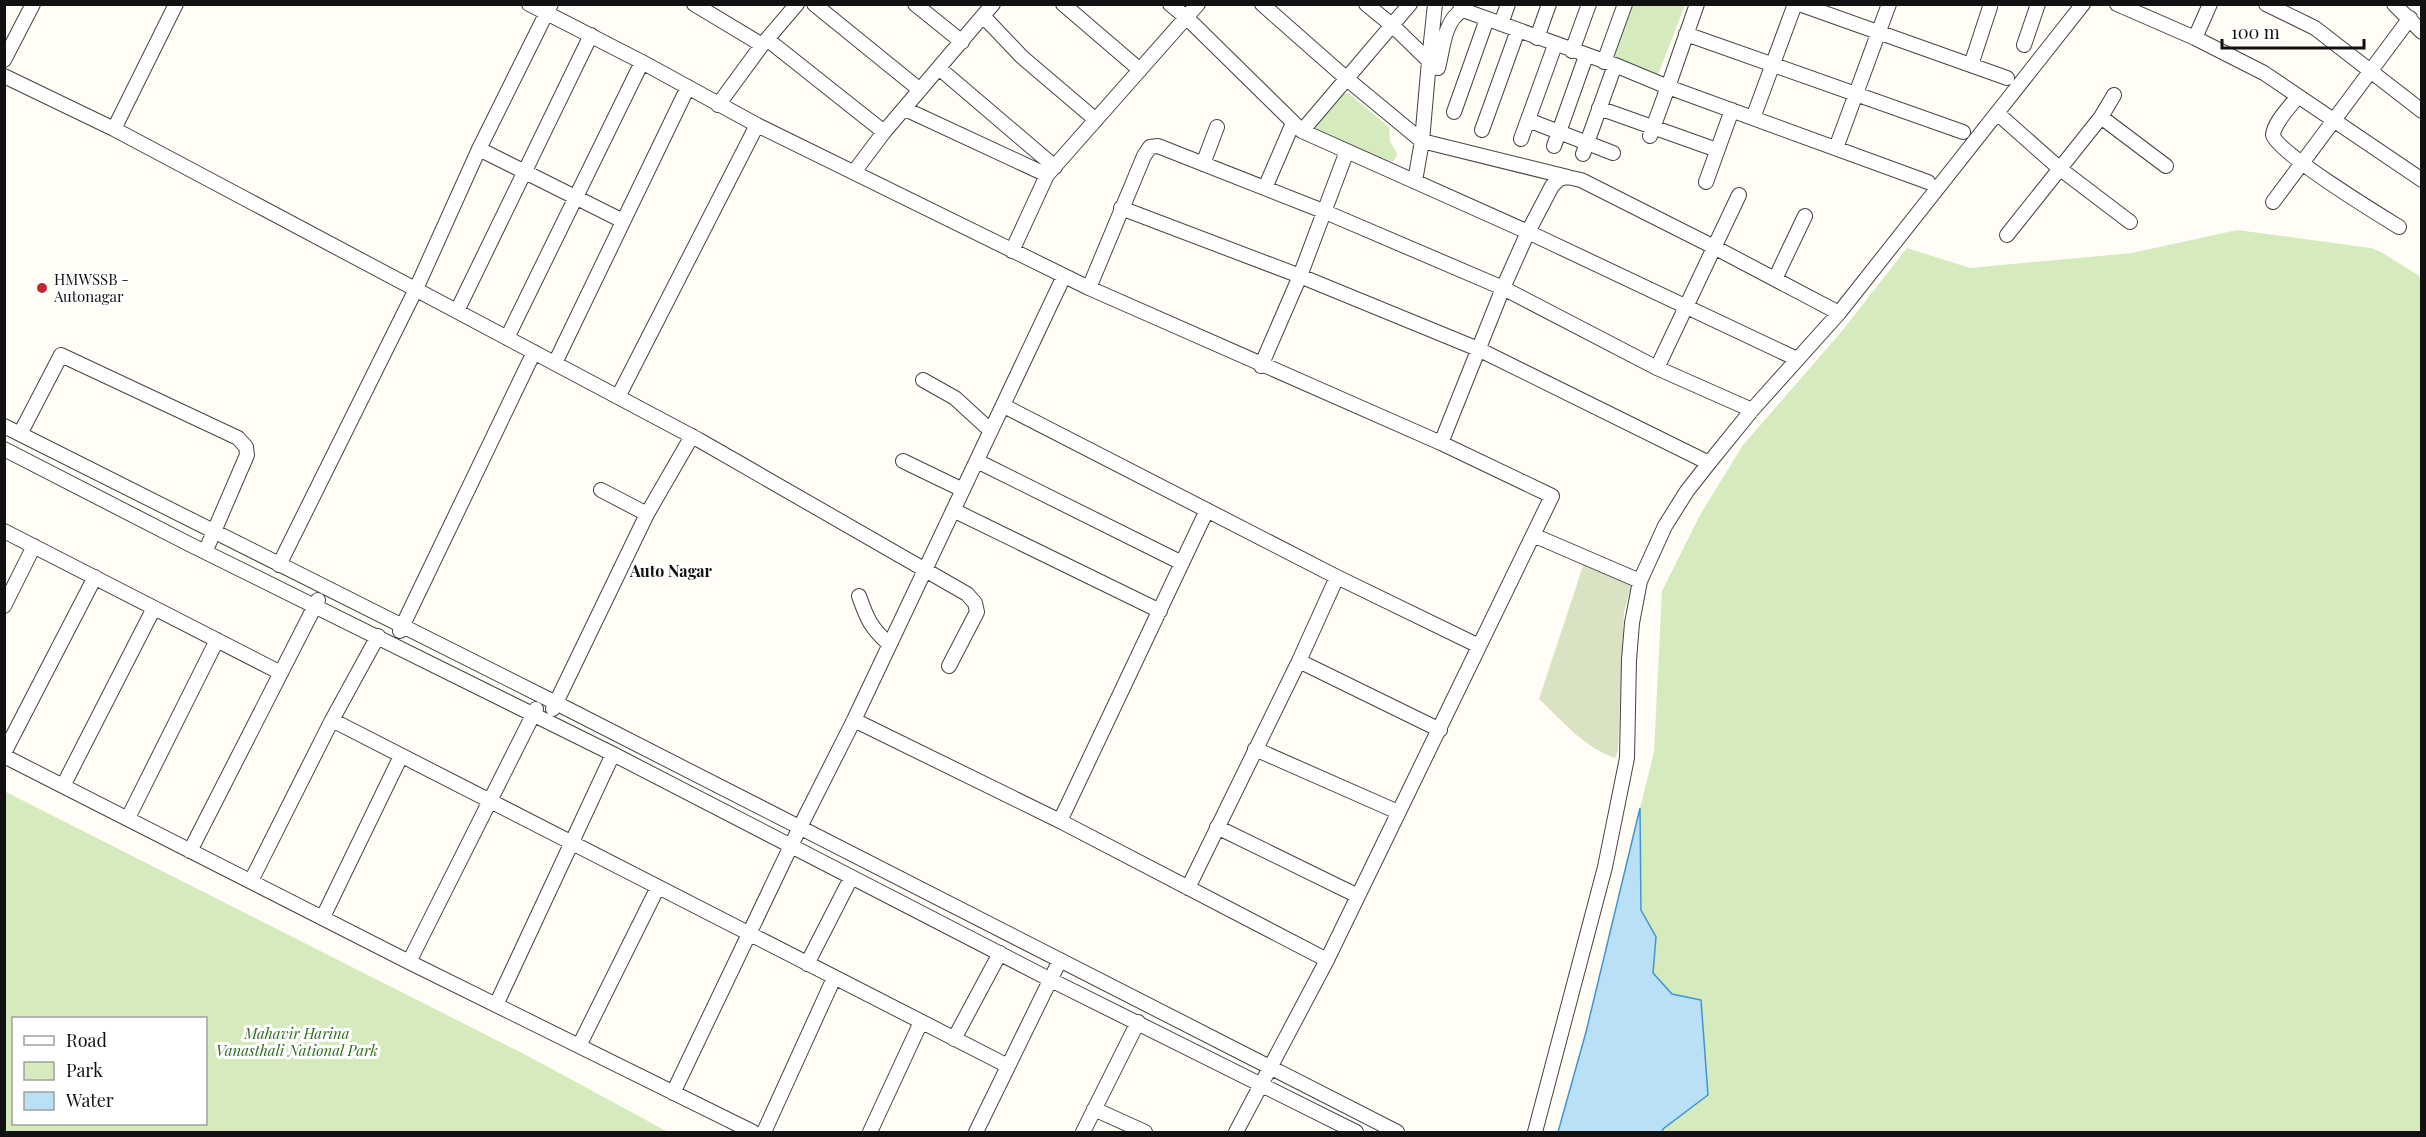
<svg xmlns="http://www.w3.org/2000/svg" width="2426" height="1137" viewBox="0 0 2426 1137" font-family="'Playfair Display',serif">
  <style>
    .green { fill: #d5ebbd; fill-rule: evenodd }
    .cemetery { fill: #d9e3c4 }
    .water { fill: #b9e0f7; stroke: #3f96cf; stroke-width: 1.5 }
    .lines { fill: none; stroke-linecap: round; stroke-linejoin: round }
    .minor-casing { stroke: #444; stroke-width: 16 }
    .minor { stroke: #fff; stroke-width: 14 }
    .poi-dot { fill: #c4262e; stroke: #fff; stroke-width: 2 }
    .labels { text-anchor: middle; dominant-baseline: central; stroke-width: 6; stroke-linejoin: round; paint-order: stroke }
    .poi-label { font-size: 15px; fill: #111; stroke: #fff; text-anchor: start }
    .park-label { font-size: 15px; font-style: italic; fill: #2f6b1f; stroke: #fff }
    .neighbourhood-label { font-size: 16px; font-weight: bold; fill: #111; stroke: #fff }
  </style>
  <rect width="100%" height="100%" fill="#fffdf5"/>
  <path class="green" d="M 1628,5 L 1685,5 L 1657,77 L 1608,58 Z
    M 1348,93 L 1389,127 L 1390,141 L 1397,154 L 1394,161 L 1388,161 L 1315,130 L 1316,125 L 1344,94 Z
    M 2237,230 L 2371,248 L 2381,252 L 2421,277 L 2421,1132 L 1662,1132 L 1701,1001 L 1672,994 L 1653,973 L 1656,937 L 1642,910 L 1640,808 L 1654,752 L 1662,591 L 1700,515 L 1743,445 L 1842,331 L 1907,248 L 1970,268 L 2132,253 Z
    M 4,791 L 526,1055 L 668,1132 L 5,1132 ZM 14,1018 L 206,1018 L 206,1124 L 14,1124 Z"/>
  <path class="cemetery" d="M 1584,563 L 1632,583 L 1624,612 L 1618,751 L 1615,758 C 1582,746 1564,722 1539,699 Z"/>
  <path class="water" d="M 1640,808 L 1641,910 L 1656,937 L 1653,973 L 1672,994 L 1701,1000 L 1708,1095 L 1663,1129 L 1662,1132 L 1558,1132 L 1586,1032 Z"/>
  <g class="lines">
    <defs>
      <path id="minor" d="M 529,4 L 642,62 L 757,125 L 1089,288 L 1441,443 L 1552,496 L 1327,960 L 1236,1132
        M 694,4 L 762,45
        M 814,4 L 920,90
        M 915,4 L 962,42
        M 1063,4 L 1140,70
        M 1170,4 L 1187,18 L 1302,131 L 1528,232 L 1797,359
        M 1262,4 L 1347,79 L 1422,141 L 1568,177
        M 1366,4 L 1393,26 L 1429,61 L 1422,141 L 1415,181
        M 1460,4 L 1463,10 L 1615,65 L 1668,87 L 1697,4
        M 1799,4 L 2007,78
        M 2117,4 L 2195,38 L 2264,73 L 2422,180
        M 2266,4 L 2315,28 L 2422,111
        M 2394,4 L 2422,32
        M 983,16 L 1022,57 L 1096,120
        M 1501,24 L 1508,4
        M 1686,34 L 1963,132
        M 1537,38 L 1549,4
        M 2195,38 L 2210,4
        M 768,40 L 884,132
        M 2024,45 L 2038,4
        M 1572,51 L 1589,4
        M 4,60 L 33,4
        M 1429,61 L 1435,4
        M 1604,62 L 1625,4
        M 1971,65 L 1990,7
        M 1438,68 C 1443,49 1444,20 1463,10
        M 940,69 L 1055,167
        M 4,76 L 114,129 L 699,440 L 967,594 L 975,603 L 977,612 L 949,666
        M 2298,96 C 2291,106 2274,122 2273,135 C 2273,150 2381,216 2399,227
        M 718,105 L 762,45 L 797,4
        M 1599,108 L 1717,150
        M 905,109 L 1047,175
        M 1454,112 L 1487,19
        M 1997,113 L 2059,168 L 2130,222
        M 2101,117 L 2166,166
        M 1753,118 L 1795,4
        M 1528,120 L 1613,153
        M 114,129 L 176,4
        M 1482,130 L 1518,30
        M 1302,131 L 1410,4
        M 1650,136 L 1668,87 L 1928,182
        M 1521,139 L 1555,45
        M 1554,146 L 1586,56
        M 1836,148 L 1889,4
        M 479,149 L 623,221
        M 1583,154 L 1615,65
        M 1203,164 L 1217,127
        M 854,172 L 884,132 L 993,4
        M 1706,182 L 1732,110
        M 1265,188 L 1293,123
        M 2273,202 L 2410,18
        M 1121,208 L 1300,276 L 1478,349 L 1709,463
        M 2007,235 L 2101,117 L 2114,95
        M 1012,251 L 1047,175 L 1198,4
        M 1775,279 L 1805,216
        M 1089,288 L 1144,156 L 1150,147 L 1158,146 L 1323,211 L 1503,288 L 1657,368 L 1752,410
        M 457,311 L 591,35
        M 507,338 L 642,62
        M 555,363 L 688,87
        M 1261,366 L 1300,276 L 1347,151
        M 1657,368 L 1739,195
        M 923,380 L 955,398 L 991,431
        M 618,397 L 757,125
        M 1004,406 L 1337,577 L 1479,646
        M 4,426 L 556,703 L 1397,1132
        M 20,434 L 61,355 L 238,438 L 246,447 L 247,455 L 206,550
        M 1441,443 L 1503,288 L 1528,232 L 1552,186 L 1559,179 L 1567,177 L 1581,180 L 1714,247 L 1839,313
        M 4,449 L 187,543 L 613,754 L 1051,980 L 1356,1132
        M 903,461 L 963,490
        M 977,461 L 1182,563
        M 601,490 L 647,514
        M 953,510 L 1160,611
        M 4,531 L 281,673
        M 1533,535 L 1640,581
        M 279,565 L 416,289 L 479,149 L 551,4
        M 859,596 C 867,619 871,628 889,644
        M 4,606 L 34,546
        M 400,631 L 534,352
        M 1299,661 L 1440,730
        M 553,709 L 647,514 L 692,436
        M 332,720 L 1008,1066
        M 854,720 L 1060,821 L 1327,960
        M 1255,749 L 1398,812
        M 4,753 L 95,577
        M 4,756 L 409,962 L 753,1132
        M 63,786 L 154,608
        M 128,818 L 217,640
        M 1060,821 L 1207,510
        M 1217,827 L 1358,896
        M 190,851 L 318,600
        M 251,881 L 332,720 L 378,636
        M 1188,888 L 1299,661 L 1337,577
        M 323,917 L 401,756
        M 409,962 L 536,709
        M 807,964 L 851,878
        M 496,1005 L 613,754
        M 954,1039 L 1000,953
        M 579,1046 L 658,887
        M 673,1093 L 800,827 L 854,720 L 1064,276
        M 1094,1109 L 1145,1132
        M 764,1132 L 834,978
        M 870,1132 L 921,1022
        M 976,1132 L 1060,960
        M 1083,1132 L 1138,1022
        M 1535,1132 L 1605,867 L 1627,758 L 1629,660 L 1632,623 L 1640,581 L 1665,526 L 1687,491 L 1709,463 L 1752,410 L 1839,313 L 2083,4"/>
    </defs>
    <use href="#minor" class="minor-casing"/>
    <use href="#minor" class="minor"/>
  </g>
  <circle class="poi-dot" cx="42" cy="288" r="6"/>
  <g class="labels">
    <g class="poi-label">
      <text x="54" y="279">HMWSSB -<tspan x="54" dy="17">Autonagar</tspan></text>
    </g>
    <g class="park-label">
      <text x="297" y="1033">Mahavir Harina<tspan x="297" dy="17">Vanasthali National Park</tspan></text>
    </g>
    <g class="neighbourhood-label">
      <text x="671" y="570">Auto Nagar</text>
    </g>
  </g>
  <rect width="2426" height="1137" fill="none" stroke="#111111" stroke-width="12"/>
  <rect x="12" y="1017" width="195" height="108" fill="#ffffff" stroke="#a0a0a0" stroke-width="1.5"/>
  <rect x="24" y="1036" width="30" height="9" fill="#ffffff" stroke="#a0a0a0" stroke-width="1.5"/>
  <text x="66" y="1047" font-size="18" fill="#111111">Road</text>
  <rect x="24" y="1062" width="30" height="18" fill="#d5ebbd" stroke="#a0a0a0" stroke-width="1.5"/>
  <text x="66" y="1077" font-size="18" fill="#111111">Park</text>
  <rect x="24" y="1092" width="30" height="18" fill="#b9e0f7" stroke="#a0a0a0" stroke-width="1.5"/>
  <text x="66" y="1107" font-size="18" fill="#111111">Water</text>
  <path d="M2222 39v9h142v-9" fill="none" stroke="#111111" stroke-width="3"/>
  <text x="2231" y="39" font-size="18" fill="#111111" stroke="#ffffff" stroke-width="4.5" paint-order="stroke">100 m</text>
</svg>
